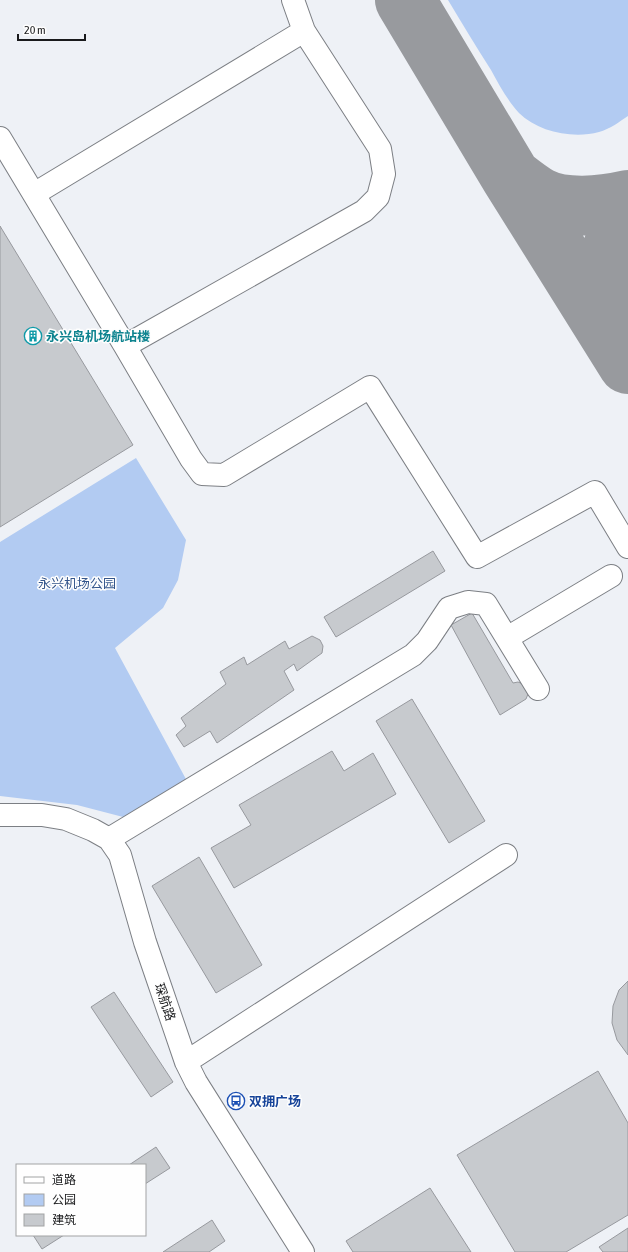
<svg xmlns="http://www.w3.org/2000/svg" width="628" height="1252" viewBox="0 0 628 1252" font-family="'Asap Condensed','Noto Sans SC',sans-serif">
  <style>
    .green { fill: #b2cbf2 }
    .lines { fill: none; stroke-linecap: round; stroke-linejoin: round }
    .taxiway { stroke: #989a9e; stroke-width: 60 }
    .building { fill: #c7cace; stroke: #97999e }
    .minor-casing { stroke: #7c7f84; stroke-width: 24 }
    .minor { stroke: #fff; stroke-width: 22 }
    .labels { text-anchor: middle; dominant-baseline: central; stroke-width: 3; stroke-linejoin: round; paint-order: stroke }
    .culture-label { font-size: 13px; font-weight: bold; fill: #0d838f; stroke: #fefefe; text-anchor: start }
    .park-label { font-size: 13px; fill: #34568c; stroke: #fefefe }
    .street-label { font-size: 13px; fill: #191a1c; stroke: #fefefe }
    .transit-label { font-size: 13px; font-weight: bold; fill: #164399; stroke: #fefefe; text-anchor: start }
  </style>
  <rect width="100%" height="100%" fill="#eef1f6"/>
  <path class="green" d="M 448,0 L 628,0 L 628,116 C 619,122 610,129 599,132 C 573,139 538,132 519,113 C 508,101 499,85 491,70 C 476,47 462,23 448,0 Z
    M 136,458 L 186,540 L 178,580 L 163,608 L 115,648 L 187,781 L 127,818 L 77,805 L 0,796 L 0,542 Z"/>
  <g class="lines">
    <path class="taxiway" d="M 405,0 L 511,177 L 628,364
      M 511,177 C 520,184 530,192 539,197 C 563,210 602,206 628,200
      M 614,336 L 604,285 L 611,253 L 623,219 L 628,213"/>
  </g>
  <path class="building" d="M 0,226 L 133,445 L 0,527 Z
    M 433,551 L 445,571 L 336,637 L 324,617 Z
    M 472,613 L 513,683 L 518,682 L 523,684 L 526,688 L 528,694 L 526,699 L 500,715 L 451,625 Z
    M 312,636 L 320,640 L 323,646 L 322,653 L 297,671 L 294,664 L 284,671 L 294,690 L 217,743 L 210,731 L 184,747 L 176,735 L 186,726 L 181,718 L 226,684 L 220,672 L 244,657 L 247,665 L 285,641 L 289,649 Z
    M 412,699 L 485,821 L 449,843 L 376,721 Z
    M 332,751 L 344,771 L 373,753 L 396,794 L 234,888 L 211,848 L 251,825 L 239,805 Z
    M 199,857 L 262,965 L 216,993 L 152,886 Z
    M 628,981 L 628,1055 L 617,1040 L 612,1023 L 613,1006 L 619,990 Z
    M 114,992 L 173,1082 L 151,1097 L 91,1007 Z
    M 598,1071 L 628,1123 L 628,1215 L 566,1252 L 515,1252 L 457,1155 Z
    M 156,1147 L 170,1168 L 145,1184 L 145,1165 L 129,1165 Z
    M 430,1188 L 471,1252 L 353,1252 L 346,1241 Z
    M 212,1220 L 225,1241 L 209,1252 L 163,1252 Z
    M 628,1228 L 628,1252 L 603,1252 L 599,1247 Z
    M 33,1235 L 64,1235 L 42,1249 Z"/>
  <g class="lines">
    <defs>
      <path id="minor" d="M 0,138 L 125,346 L 191,459 L 202,474 L 224,475 L 370,387 L 477,557 L 595,492 L 628,547
        M 34,194 L 304,31
        M 125,346 L 364,211 L 378,197 L 384,174 L 380,149 L 304,31 L 293,0
        M 507,638 L 611,576
        M 0,815 L 42,815 L 66,819 L 93,830 L 109,839 L 120,855 L 145,942 L 186,1062 L 196,1082 L 303,1252
        M 109,839 L 413,655 L 427,641 L 449,608 L 468,602 L 486,604 L 538,689
        M 186,1062 L 506,855"/>
    </defs>
    <use href="#minor" class="minor-casing"/>
    <use href="#minor" class="minor"/>
  </g>
  <defs>
    <symbol id="building-ring" viewBox="-11 -11 22 22"><circle r="9.5" fill="#fefefe" stroke="#0f9aa8" stroke-width="1.5"/><path d="M-4-6H4V6H1V3H-1V6H-4ZM-2.5-4.3h1.7v1.8h-1.7ZM.8-4.3h1.7v1.8H.8ZM-2.5-1h1.7V.8h-1.7ZM.8-1h1.7V.8H.8Z" fill="#0f9aa8"/></symbol>
    <symbol id="bus-ring" viewBox="-11 -11 22 22"><circle r="9.5" fill="#fefefe" stroke="#1a4fb4" stroke-width="1.5"/><path d="M-5-6H5V4H4V6H2V4H-2V6H-4V4H-5ZM-3.5-4V0h7V-4ZM-3.5 1.2v1.5H-2V1.2ZM2 1.2v1.5H3.5V1.2Z" fill="#1a4fb4"/></symbol>
  </defs>
  <g fill-rule="evenodd">
    <use href="#building-ring" x="23" y="326" width="20" height="20"/>
    <use href="#bus-ring" x="226" y="1091" width="20" height="20"/>
  </g>
  <g class="labels">
    <g class="culture-label">
      <text x="46" y="336">永兴岛机场航站楼</text>
    </g>
    <g class="park-label">
      <text x="77" y="583">永兴机场公园</text>
    </g>
    <g class="street-label">
      <text transform="translate(165 1002) rotate(71)">琛航路</text>
    </g>
    <g class="transit-label">
      <text x="249" y="1101">双拥广场</text>
    </g>
  </g>
  <rect x="16" y="1164" width="130" height="72" fill="#fefefe" stroke="#a2a3a4"/>
  <rect x="24" y="1177" width="20" height="6" fill="#ffffff" stroke="#a2a3a4"/>
  <text x="52" y="1184" font-size="12" fill="#191a1c">道路</text>
  <rect x="24" y="1194" width="20" height="12" fill="#b2cbf2" stroke="#a2a3a4"/>
  <text x="52" y="1204" font-size="12" fill="#191a1c">公园</text>
  <rect x="24" y="1214" width="20" height="12" fill="#c7cace" stroke="#a2a3a4"/>
  <text x="52" y="1224" font-size="12" fill="#191a1c">建筑</text>
  <path d="M18 34v6h67v-6" fill="none" stroke="#191a1c" stroke-width="2"/>
  <text x="24" y="34" font-size="12" fill="#191a1c" stroke="#fefefe" stroke-width="3" paint-order="stroke">20 m</text>
</svg>
